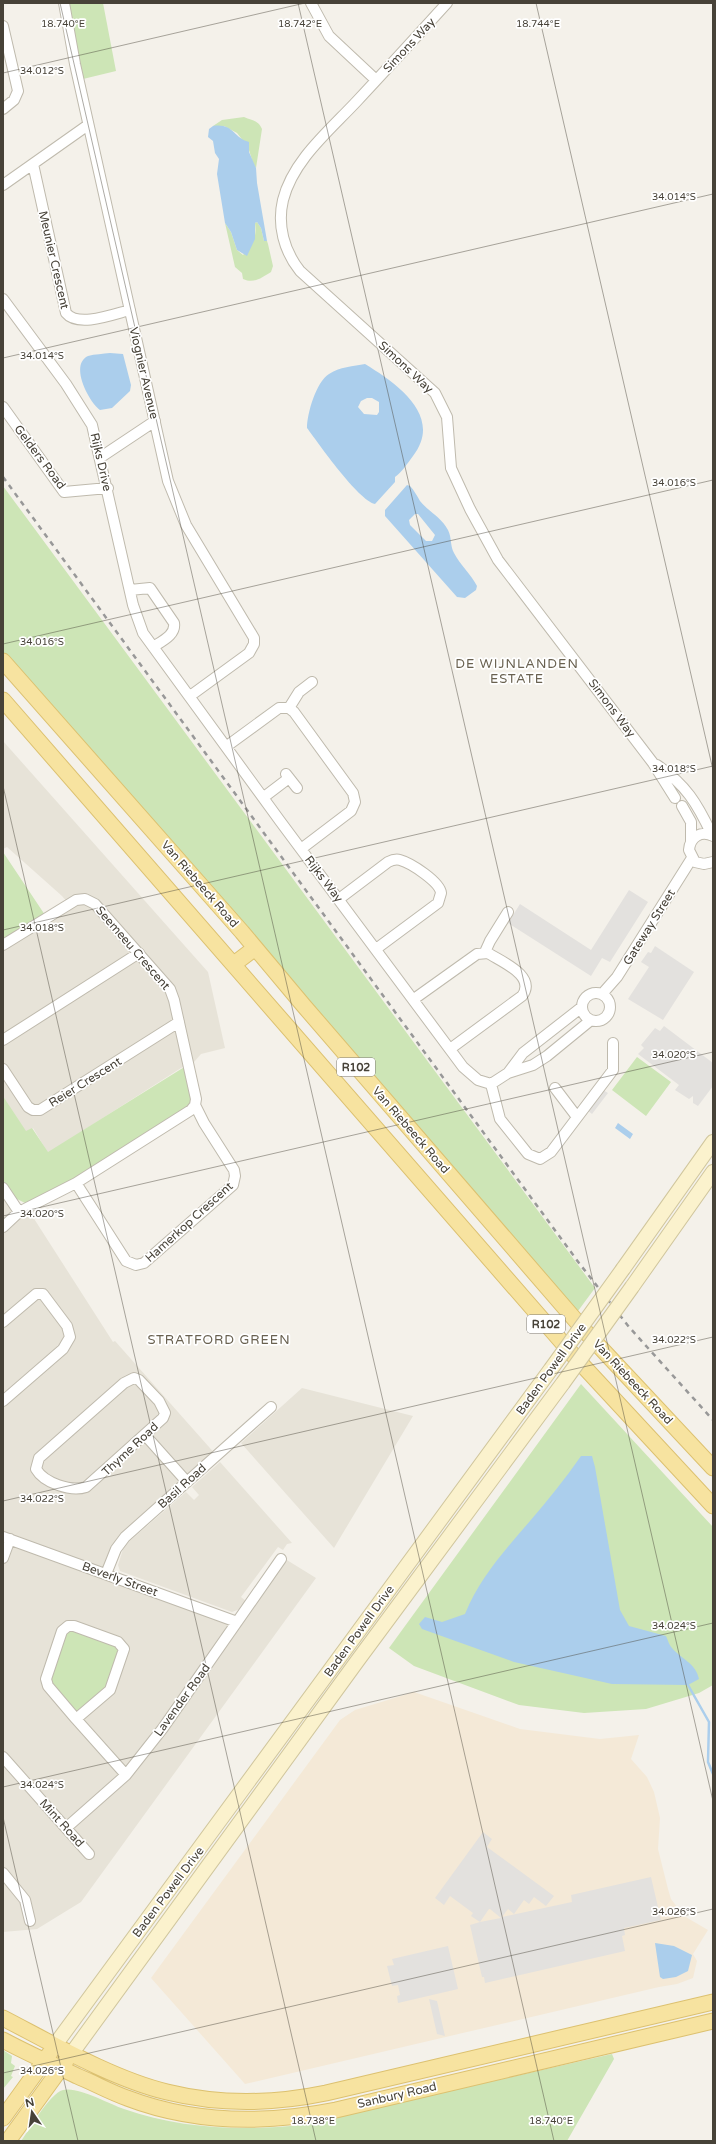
<svg xmlns="http://www.w3.org/2000/svg" width="716" height="2144" viewBox="0 0 716 2144" font-family="'Varela Round',sans-serif">
  <style>
    .residential { fill: #e7e3d8 }
    .commercial { fill: #f4e9d7 }
    .green { fill: #cde5b6 }
    .parking { fill: #e3e1de; fill-rule: evenodd }
    .water { fill: #abceec; fill-rule: evenodd }
    .lines { fill: none; stroke-linecap: round; stroke-linejoin: round }
    .stream { stroke: #abceec; stroke-width: 2.5 }
    .minor-casing { stroke: #bfbaad; stroke-width: 12 }
    .secondary-casing { stroke: #d0c69d; stroke-width: 16 }
    .primary-casing { stroke: #dcc170; stroke-width: 17 }
    .minor { stroke: #fff; stroke-width: 10 }
    .secondary { stroke: #fbf2cd; stroke-width: 14 }
    .primary { stroke: #f7e3a0; stroke-width: 15 }
    .rail { stroke: #989898; stroke-width: 2.5; stroke-dasharray: 5 5; stroke-linecap: butt }
    .secondary-bridge-casing { stroke: #d0c69d; stroke-width: 16; stroke-linecap: butt }
    .secondary-bridge { stroke: #fbf2cd; stroke-width: 14 }
    .ticks { fill: none; stroke: #474238; stroke-width: 1; stroke-opacity: 0.45 }
    .labels { text-anchor: middle; dominant-baseline: central; stroke-width: 3.5; stroke-linejoin: round; paint-order: stroke }
    .shield { fill: #fff; stroke: #7e7b74; stroke-width: 1 }
    .shield-label { font-size: 11px; font-weight: bold; fill: #474238 }
    .street-label { font-size: 12px; fill: #474238; stroke: #fff }
    .neighbourhood-label { font-size: 13px; letter-spacing: 1px; fill: #696150; stroke: #fff }
    .ticks-label { font-size: 10px; text-anchor: middle; fill: #474238; stroke: #fff; stroke-width: 3.5; stroke-linejoin: round; paint-order: stroke }
  </style>
  <rect width="100%" height="100%" fill="#f4f1ea"/>
  <path class="residential" d="M 3,741 L 208,972 L 225,1048 L 201,1054 L 194,1062 L 181,1068 L 48,1153 L 33,1128 L 26,1132 L 3,1096 L 3,945 L 68,903 L 62,896 L 7,847 L 3,849 Z
    M 3,1187 L 19,1212 L 31,1214 L 113,1342 L 115,1341 L 217,1456 L 126,1537 L 107,1574 L 237,1621 L 282,1557 L 316,1578 L 81,1902 L 37,1929 L 3,1932 Z
    M 302,1388 L 413,1416 L 334,1548 L 241,1443 Z
    M 220,1462 L 292,1543 L 287,1544 L 283,1550 L 278,1547 L 241,1597 L 246,1601 L 240,1609 L 232,1612 L 120,1571 L 118,1565 L 124,1546 L 186,1492 L 194,1500 L 199,1495 L 192,1487 Z"/>
  <path class="commercial" d="M 414,1692 L 520,1729 L 600,1739 L 639,1735 L 631,1759 L 647,1777 L 654,1792 L 660,1818 L 658,1849 L 668,1889 L 671,1899 L 684,1916 L 708,1930 L 693,1954 L 697,1961 L 693,1978 L 677,1984 L 659,1987 L 245,2084 L 151,1978 L 340,1720 L 355,1710 Z"/>
  <path class="green" d="M 68,3 L 103,3 L 116,71 L 83,79 Z
    M 244,117 C 253,121 258,120 262,129 L 256,168 L 253,163 L 248,147 L 237,133 L 224,126 L 213,126 L 222,120 Z
    M 257,222 L 261,228 L 264,241 L 267,241 L 268,244 L 273,266 L 271,272 C 261,278 254,284 243,279 L 242,273 L 235,267 L 225,223 L 231,232 L 237,250 L 243,255 C 253,245 257,237 255,223 Z
    M 3,486 L 595,1288 L 578,1311 L 3,655 Z
    M 3,852 L 45,915 L 3,941 Z
    M 637,1057 L 671,1082 L 646,1116 L 612,1090 Z
    M 186,1066 L 192,1099 L 189,1106 L 60,1188 L 25,1203 L 15,1198 L 3,1180 L 3,1096 L 26,1131 L 32,1128 L 48,1152 Z
    M 581,1384 L 713,1527 L 713,1685 L 699,1693 L 646,1709 L 584,1713 L 519,1705 L 414,1666 L 389,1648 Z
    M 68,1629 L 117,1645 L 120,1648 L 107,1687 L 79,1711 L 75,1711 L 49,1681 L 65,1633 Z
    M 3,2050 L 12,2056 L 11,2063 L 15,2066 L 11,2076 L 13,2077 L 3,2089 Z
    M 612,2054 L 614,2059 L 567,2141 L 21,2141 C 30,2129 49,2094 63,2090 C 78,2086 109,2104 124,2109 C 181,2129 242,2131 302,2125 Z"/>
  <path class="parking" d="M 629,890 L 648,902 L 610,962 L 602,958 L 591,976 L 508,923 L 520,904 L 591,950 Z
    M 655,946 L 694,972 L 663,1020 L 628,999 L 649,967 L 641,962 L 648,952 L 651,953 Z
    M 664,1026 L 713,1063 L 713,1086 L 698,1106 L 693,1103 L 693,1096 L 689,1099 L 675,1090 L 679,1085 L 638,1054 L 644,1048 L 641,1045 L 655,1028 L 660,1031 Z
    M 603,1090 L 608,1093 L 592,1114 L 587,1110 Z
    M 483,1832 L 492,1839 L 487,1847 L 554,1896 L 546,1906 L 534,1897 L 529,1904 L 524,1900 L 514,1914 L 508,1909 L 502,1917 L 572,1902 L 571,1895 L 651,1877 L 661,1920 L 624,1928 L 625,1935 L 622,1936 L 625,1951 L 485,1983 L 484,1977 L 482,1977 L 470,1925 L 480,1922 L 471,1916 L 473,1913 L 450,1896 L 444,1905 L 435,1898 ZM 490,1909 L 501,1918 L 480,1922 L 489,1909 Z
    M 448,1946 L 458,1989 L 398,2003 L 397,1996 L 400,1995 L 398,1985 L 392,1986 L 387,1966 L 394,1965 L 392,1959 Z
    M 429,1999 L 437,2001 L 445,2036 L 437,2034 Z"/>
  <path class="water" d="M 213,126 C 234,123 233,138 249,142 L 249,152 L 256,168 L 257,183 L 267,241 L 264,241 L 261,228 L 257,222 L 255,223 L 255,239 L 247,256 L 237,250 L 231,232 L 225,223 L 217,174 L 219,159 L 215,153 L 213,141 L 208,137 L 209,129 Z
    M 110,353 L 123,354 L 131,385 L 130,391 L 112,408 L 100,410 C 89,402 69,365 88,356 C 95,354 103,354 110,353 Z
    M 365,364 C 396,383 444,416 413,456 C 407,464 402,472 395,477 L 395,482 L 375,504 C 358,500 319,444 307,428 C 307,414 316,382 329,374 C 339,367 354,366 365,364 ZM 367,398 L 372,398 L 379,402 L 379,412 L 377,415 L 364,414 L 358,407 L 361,401 Z
    M 407,485 L 410,486 C 414,490 417,496 420,501 C 429,512 441,517 448,530 C 452,538 450,546 454,553 C 460,565 471,574 477,586 L 476,590 L 465,598 L 457,597 L 385,516 L 385,510 ZM 415,514 L 418,514 L 435,535 L 432,541 L 426,541 L 410,525 L 409,520 Z
    M 618,1123 L 633,1134 L 630,1139 L 615,1128 Z
    M 581,1456 L 592,1456 L 595,1467 L 620,1610 L 629,1626 L 666,1636 C 668,1640 669,1645 672,1648 C 681,1659 696,1663 699,1679 L 688,1685 L 612,1684 L 514,1662 L 422,1629 L 419,1624 L 425,1617 L 442,1622 L 465,1614 C 479,1579 505,1550 530,1521 C 548,1500 565,1479 581,1456 Z
    M 655,1943 L 674,1946 L 692,1955 L 688,1971 L 676,1977 L 663,1979 L 660,1977 Z"/>
  <g class="lines">
    <path class="stream" d="M 688,1685 L 709,1722 L 708,1762 L 713,1774"/>
    <defs>
      <path id="minor" d="M 64,3 L 75,64 L 168,481 L 186,525 L 254,638 L 254,644 L 249,653 L 190,696
        M 311,3 L 329,36 L 376,80
        M 447,3 C 417,36 387,69 357,101 C 330,130 293,160 283,200 C 277,225 284,251 300,271 L 435,393 L 447,417 L 451,468 L 470,509 L 498,560 L 653,763 L 675,798
        M 3,26 L 18,91 L 14,100 L 3,109
        M 33,164 L 66,313 C 78,328 114,314 130,310
        M 3,185 L 88,125
        M 3,299 L 66,384 L 92,425 L 133,605 L 143,633 L 280,821 L 463,1067 L 478,1080 L 491,1084
        M 3,407 L 64,492 L 108,488
        M 101,457 L 155,421
        M 130,590 L 150,588 L 174,623 C 176,635 162,641 153,647
        M 289,708 L 299,692 L 312,682
        M 227,746 L 279,708 L 289,708 L 294,712 L 353,793 L 355,802 L 351,811 L 301,849
        M 657,765 C 686,785 697,803 712,835
        M 286,774 L 297,788
        M 264,797 L 289,778
        M 682,806 L 691,822 L 691,841
        M 713,836 C 701,830 690,837 689,850 L 695,862 L 704,864 L 713,862
        M 339,899 L 388,862 C 392,860 396,859 400,860 C 411,863 440,882 441,893 L 438,903 L 376,949
        M 3,945 L 76,900 L 85,899 L 95,904 L 170,989 L 174,1000 L 196,1099 L 195,1105 L 191,1110 L 76,1183 L 19,1212 L 3,1227
        M 485,952 L 490,941 L 508,912
        M582 1007a14 14 0 1 1 28 0a14 14 0 1 1-28 0Z
        M 602,994 L 617,977 L 692,858
        M 414,999 L 477,954 L 488,953 C 502,962 537,976 522,996 L 450,1049
        M 3,1040 L 139,953
        M 3,1069 L 28,1107 L 33,1110 L 40,1110 L 179,1022
        M 508,1073 L 523,1053 L 582,1007
        M 491,1084 L 500,1119 L 528,1154 L 540,1159 L 551,1152 L 613,1070 L 613,1043
        M 491,1084 L 508,1073 L 533,1065 L 547,1056 L 591,1020
        M 555,1088 L 577,1117
        M 76,1183 L 126,1261 L 136,1265 L 144,1263 L 233,1185 L 235,1176 L 234,1170 L 204,1123 L 195,1105
        M 3,1188 L 19,1212
        M 3,1322 L 36,1294 L 43,1294 L 67,1326 L 70,1337 L 63,1349 L 3,1401
        M 134,1378 L 139,1380 L 159,1401 L 165,1413 L 163,1418 L 86,1487 C 71,1492 44,1483 36,1469 L 39,1458 L 124,1383 Z
        M 145,1435 L 187,1482
        M 3,1537 L 237,1622
        M 3,1558 L 10,1539
        M 106,1574 L 116,1549 L 125,1537 L 271,1407
        M 68,1626 L 74,1626 L 118,1642 L 124,1649 L 110,1690 L 76,1719 L 48,1686 L 46,1679 L 62,1631 Z
        M 76,1719 L 126,1775
        M 3,1757 L 89,1854
        M 66,1828 L 126,1775 L 163,1728 L 281,1559
        M 3,1873 L 25,1900 L 30,1921"/>
      <path id="secondary" d="M 623,1269 L 713,1142
        M 632,1287 L 713,1172
        M 55,2045 L 551,1369
        M 72,2053 L 358,1660 L 563,1383"/>
      <path id="primary" d="M 3,661 L 242,932 L 304,1006 L 584,1330 L 713,1468
        M 3,700 L 574,1356 L 713,1506
        M 234,964 L 255,948
        M 3,2018 C 53,2044 113,2079 167,2092 C 220,2105 273,2104 326,2093 L 713,2002
        M 3,2040 C 27,2053 52,2064 77,2076 C 94,2083 110,2092 127,2098 C 195,2124 266,2124 336,2110 L 713,2021
        M 3,2118 L 50,2053
        M 8,2141 L 66,2061"/>
    </defs>
    <use href="#minor" class="minor-casing"/>
    <use href="#secondary" class="secondary-casing"/>
    <use href="#primary" class="primary-casing"/>
    <use href="#minor" class="minor"/>
    <use href="#secondary" class="secondary"/>
    <use href="#primary" class="primary"/>
    <path class="rail" d="M 3,477 L 579,1263 L 629,1327 L 713,1420"/>
    <defs>
      <path id="secondary-bridge" d="M 551,1369 L 623,1269
        M 563,1383 L 632,1287"/>
    </defs>
    <use href="#secondary-bridge" class="secondary-bridge-casing"/>
    <use href="#secondary-bridge" class="secondary-bridge"/>
  </g>
  <path class="ticks" d="M 60,3 L 554,2141M 298,3 L 713,1801M 536,3 L 713,770M 3,73 L 305,3M 3,358 L 713,194M 3,644 L 713,480M 3,786 L 316,2141M 3,930 L 713,766M 3,1216 L 713,1052M 3,1501 L 713,1337M 3,1787 L 713,1623M 3,1817 L 78,2141M 3,2073 L 713,1909"/>
  <g class="labels">
    <g class="shield">
      <rect x="337" y="1058" width="38" height="18" rx="3"/>
      <rect x="527" y="1315" width="38" height="18" rx="3"/>
    </g>
    <g class="shield-label">
      <text x="356" y="1067">R102</text>
      <text x="546" y="1324">R102</text>
    </g>
    <g class="street-label">
      <text transform="translate(409 45) rotate(-47)">Simons Way</text>
      <text transform="translate(54 260) rotate(77)">Meunier Crescent</text>
      <text transform="translate(406 367) rotate(43)">Simons Way</text>
      <text transform="translate(144 373) rotate(77)">Viognier Avenue</text>
      <text transform="translate(40 457) rotate(53)">Gelders Road</text>
      <text transform="translate(101 462) rotate(77)">Rijks Drive</text>
      <text transform="translate(612 708) rotate(53)">Simons Way</text>
      <text transform="translate(324 879) rotate(53)">Rijks Way</text>
      <text transform="translate(200 884) rotate(49)">Van Riebeeck Road</text>
      <text transform="translate(649 927) rotate(-58)">Gateway Street</text>
      <text transform="translate(133 948) rotate(49)">Seemeeu Crescent</text>
      <text transform="translate(85 1082) rotate(-32)">Reier Crescent</text>
      <text transform="translate(411 1130) rotate(49)">Van Riebeeck Road</text>
      <text transform="translate(189 1222) rotate(-42)">Hamerkop Crescent</text>
      <text transform="translate(551 1369) rotate(-54)">Baden Powell Drive</text>
      <text transform="translate(633 1382) rotate(47)">Van Riebeeck Road</text>
      <text transform="translate(130 1449) rotate(-43)">Thyme Road</text>
      <text transform="translate(182 1486) rotate(-42)">Basil Road</text>
      <text transform="translate(120 1579) rotate(20)">Beverly Street</text>
      <text transform="translate(359 1631) rotate(-54)">Baden Powell Drive</text>
      <text transform="translate(182 1700) rotate(-54)">Lavender Road</text>
      <text transform="translate(62 1823) rotate(48)">Mint Road</text>
      <text transform="translate(168 1892) rotate(-53)">Baden Powell Drive</text>
      <text transform="translate(397 2095) rotate(-13)">Sanbury Road</text>
    </g>
    <g class="neighbourhood-label">
      <text x="517" y="664">DE WIJNLANDEN<tspan x="517" dy="15">ESTATE</tspan></text>
      <text x="219" y="1340">STRATFORD GREEN</text>
    </g>
  </g>
  <g class="ticks-label">
    <text x="63" y="27">18.740°E</text>
    <text x="300" y="27">18.742°E</text>
    <text x="538" y="27">18.744°E</text>
    <text x="42" y="74">34.012°S</text>
    <text x="674" y="200">34.014°S</text>
    <text x="42" y="359">34.014°S</text>
    <text x="674" y="486">34.016°S</text>
    <text x="42" y="645">34.016°S</text>
    <text x="674" y="772">34.018°S</text>
    <text x="42" y="931">34.018°S</text>
    <text x="674" y="1058">34.020°S</text>
    <text x="42" y="1217">34.020°S</text>
    <text x="674" y="1343">34.022°S</text>
    <text x="42" y="1502">34.022°S</text>
    <text x="674" y="1629">34.024°S</text>
    <text x="42" y="1788">34.024°S</text>
    <text x="674" y="1915">34.026°S</text>
    <text x="42" y="2074">34.026°S</text>
    <text x="313" y="2124">18.738°E</text>
    <text x="551" y="2124">18.740°E</text>
  </g>
  <rect width="716" height="2144" fill="none" stroke="#474238" stroke-width="8"/>
  <g transform="translate(32 2112) rotate(347)" stroke="#ffffff" stroke-width="3" paint-order="stroke">
  <path d="M0-3L7 15L0 10L-7 15Z" fill="#474238"/>
  <text y="-6" font-size="11" font-weight="bold" text-anchor="middle" fill="#474238">N</text>
  </g>
</svg>
